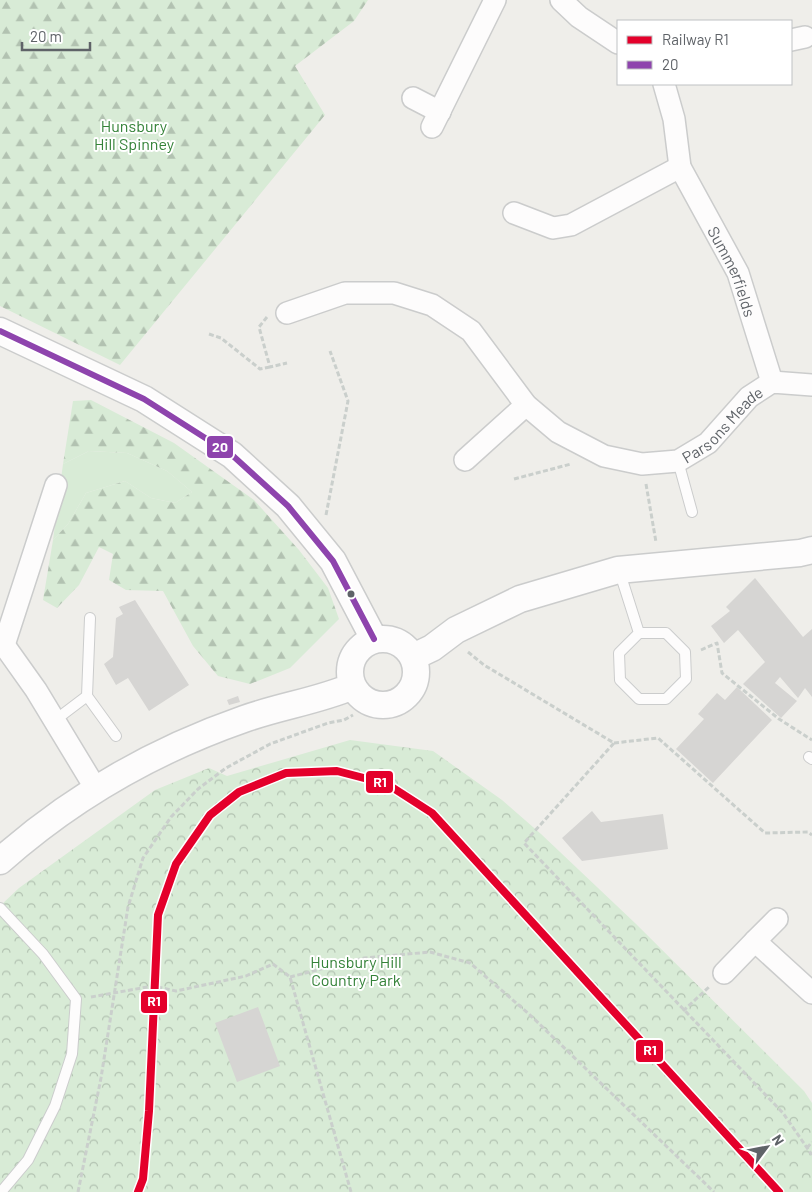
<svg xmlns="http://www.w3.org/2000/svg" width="812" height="1192" viewBox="0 0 812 1192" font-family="Barlow,sans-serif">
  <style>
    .grass { fill: #d8ebd6 }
    .forest { fill: url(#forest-firs) }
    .park { fill: url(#park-crowns) }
    .building { fill: #d6d5d3 }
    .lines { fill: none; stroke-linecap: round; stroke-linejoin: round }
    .service-casing { stroke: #cbcccc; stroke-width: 12 }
    .minor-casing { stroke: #cbcccc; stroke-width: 24 }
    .tertiary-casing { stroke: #cbcccc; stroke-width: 29 }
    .path { stroke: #cacfcc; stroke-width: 3; stroke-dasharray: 5 2.5; stroke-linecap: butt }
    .service { stroke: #fdfcfc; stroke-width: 10 }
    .minor { stroke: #fdfcfc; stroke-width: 21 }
    .tertiary { stroke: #fdfcfc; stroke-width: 26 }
    .bus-1-casing { stroke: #fff; stroke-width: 10 }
    .bus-1 { stroke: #8e44ad; stroke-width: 6 }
    .rail-1-casing { stroke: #fff; stroke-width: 11 }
    .rail-1 { stroke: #e4002b; stroke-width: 8 }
    .bus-dot { fill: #5f6368; stroke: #fff; stroke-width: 2 }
    .labels { text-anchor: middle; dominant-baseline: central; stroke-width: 4; stroke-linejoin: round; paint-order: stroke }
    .park-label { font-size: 16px; fill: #348238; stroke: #fff }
    .street-label { font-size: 16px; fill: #5f6368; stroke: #fff }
    .line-badge { stroke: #fff; stroke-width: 2 }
    .badge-label { font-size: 14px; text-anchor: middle; font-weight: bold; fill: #fff }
  </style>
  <defs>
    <pattern id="forest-firs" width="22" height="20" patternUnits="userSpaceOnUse" patternTransform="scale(1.25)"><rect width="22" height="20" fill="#d8ebd6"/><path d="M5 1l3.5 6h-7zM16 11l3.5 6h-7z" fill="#b2c2b1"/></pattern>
    <pattern id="park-crowns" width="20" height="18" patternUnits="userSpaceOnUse" patternTransform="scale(1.25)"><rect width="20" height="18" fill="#d8ebd6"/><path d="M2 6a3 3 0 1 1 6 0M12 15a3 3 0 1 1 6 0" fill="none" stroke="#b2c2b1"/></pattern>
  </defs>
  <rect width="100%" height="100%" fill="#efeeea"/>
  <path class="grass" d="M 89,451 L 127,453 L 167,471 L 192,492 L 175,503 L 151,498 L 125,481 L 86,493 L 68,524 L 53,540 L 63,464 Z"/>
  <path class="forest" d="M 0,0 L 368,0 L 354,21 L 295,66 L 325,115 L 120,365 L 0,306 Z
    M 91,400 L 174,443 L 254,500 L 299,550 L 328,588 L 339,619 L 290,668 L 250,684 L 218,676 L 193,646 L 163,591 L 126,590 L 109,580 L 113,554 L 99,547 L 79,585 L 57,608 L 43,600 L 53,540 L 68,524 L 86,493 L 125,481 L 151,498 L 175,503 L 192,492 L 167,471 L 127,453 L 89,451 L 63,464 L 73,401 Z"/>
  <path class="park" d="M 350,740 L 433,751 L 502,800 L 541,834 L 635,923 L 804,1091 L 812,1103 L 812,1192 L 0,1192 L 0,906 L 19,888 L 155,790 L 209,768 L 227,776 Z"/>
  <path class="building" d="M 755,578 L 803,637 L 812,629 L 812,697 L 805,688 L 798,698 L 780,677 L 775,683 L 797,701 L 781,718 L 743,684 L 765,662 L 738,630 L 724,643 L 711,626 L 730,611 L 726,607 Z
    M 135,600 L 189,685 L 149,711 L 128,678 L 116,685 L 104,664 L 113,657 L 116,618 L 123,614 L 119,607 Z
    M 737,687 L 772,720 L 713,783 L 676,749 L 704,719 L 698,714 L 717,693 L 725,700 Z
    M 238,696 L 240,702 L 229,705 L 227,700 Z
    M 592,811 L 601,822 L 663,814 L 668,849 L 582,861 L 562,838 Z
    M 258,1007 L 280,1066 L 237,1082 L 215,1023 Z"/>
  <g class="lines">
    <defs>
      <path id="service" d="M 678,461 L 692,512
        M 619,570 L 639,633
        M 639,633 L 666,633 L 685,652 L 686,679 L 666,699 L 639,699 L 620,680 L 619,653 Z
        M 87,696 L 116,736
        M 54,721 L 87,696 L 90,618
        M 809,757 L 812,759
        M 0,908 L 43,954 L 76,999 L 72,1054 L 55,1106 L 28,1160 L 1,1192"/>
      <g id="minor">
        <path d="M 561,0 L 579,17 L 618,43"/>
        <path d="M 791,40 L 805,37"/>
        <path id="s1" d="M 664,84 L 674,119 L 680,167 L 738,273 L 772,382"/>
        <path d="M 413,98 L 440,112"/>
        <path d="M 432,127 L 495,0"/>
        <path d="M 514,213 L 553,228 L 571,225 L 680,167"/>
        <path id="s2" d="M 287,313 L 345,293 L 394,293 L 432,305 L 471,331 L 526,405 L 558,432 L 604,456 L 642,464 L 678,461 L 708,443 L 749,397 L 772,382 L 812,385"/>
        <path d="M 465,460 L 526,405"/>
        <path d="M 4,645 L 56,485"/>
        <path d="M 0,646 L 4,645 L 36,690 L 96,789"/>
        <path d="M 777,919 L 755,941 L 812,993"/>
        <path d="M 724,973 L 755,941"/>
      </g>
      <path id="tertiary" d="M 0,331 L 144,399 L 232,455 L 288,506 L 333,561 L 374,639
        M350 672a33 33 0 1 1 66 0a33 33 0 1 1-66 0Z
        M 413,657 L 432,648 L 456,630 L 520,599 L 618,570 L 800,553 L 812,550
        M 0,861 C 71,798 155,750 244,719 C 280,706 318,701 353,686"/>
    </defs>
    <use href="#service" class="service-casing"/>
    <use href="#minor" class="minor-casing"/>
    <use href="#tertiary" class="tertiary-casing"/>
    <path class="path" d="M 267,317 L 259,327 L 270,367 L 287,363
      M 209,334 L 221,338 L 260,369 L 270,367
      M 514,479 L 571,464
      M 646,484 L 656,542
      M 326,515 L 348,401 L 330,351
      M 701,650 L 717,643 L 722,673 L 779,719 L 812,740
      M 468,652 L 484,665 L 614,743 L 524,843 L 783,1113 L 812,1155
      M 614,743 L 658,738 L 765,833 L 808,832 L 812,835
      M 290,977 L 364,958 L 430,952 L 470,963 L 529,1014 L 714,1192
      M 91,997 L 153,986 L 176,991 L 246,976 L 273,964 L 290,977 L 351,1192
      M 683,1011 L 709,987
      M 807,1148 L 812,1142
      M 78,1192 L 101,1078 L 128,907 L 143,858 L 171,817 L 198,789 L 226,768 L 270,744 L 328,723 L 344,720 L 353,715"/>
    <use href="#service" class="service"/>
    <use href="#minor" class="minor"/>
    <use href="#tertiary" class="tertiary"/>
    <defs>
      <path id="bus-1" d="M 0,331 L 144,399 L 232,455 L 288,506 L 333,561 L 374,639"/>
    </defs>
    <use href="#bus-1" class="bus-1-casing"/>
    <use href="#bus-1" class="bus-1"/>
    <defs>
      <path id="rail-1" d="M 138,1192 L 143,1179 L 149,1111 L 158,915 L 176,864 L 210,815 L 239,792 L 286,773 L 337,771 L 387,784 L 432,813 L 779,1192"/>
    </defs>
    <use href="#rail-1" class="rail-1-casing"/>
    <use href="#rail-1" class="rail-1"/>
  </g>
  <circle class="bus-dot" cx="351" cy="594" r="4.5"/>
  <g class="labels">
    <g class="park-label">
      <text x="134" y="125">Hunsbury<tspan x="134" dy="18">Hill Spinney</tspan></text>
      <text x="356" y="961">Hunsbury Hill<tspan x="356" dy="18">Country Park</tspan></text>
    </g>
    <g class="street-label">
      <text stroke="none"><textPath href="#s1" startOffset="202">Summerfields</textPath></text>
      <text stroke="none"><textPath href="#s2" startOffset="516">Parsons Meade</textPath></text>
    </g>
  </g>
  <g class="line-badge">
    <rect x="206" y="435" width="28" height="24" rx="5" fill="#8e44ad"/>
    <rect x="365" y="770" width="29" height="24" rx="5" fill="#e4002b"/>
    <rect x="140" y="990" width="28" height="24" rx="5" fill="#e4002b"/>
    <rect x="635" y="1039" width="29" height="24" rx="5" fill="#e4002b"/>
  </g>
  <g class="badge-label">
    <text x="220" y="452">20</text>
    <text x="380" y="787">R1</text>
    <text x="154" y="1006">R1</text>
    <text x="650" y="1055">R1</text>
  </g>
  <rect x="617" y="20" width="175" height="65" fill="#ffffff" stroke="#bfc1c3"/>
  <rect x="627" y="36" width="25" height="8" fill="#e4002b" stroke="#bfc1c3"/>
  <text x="662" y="45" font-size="15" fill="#5f6368">Railway R1</text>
  <rect x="627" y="61" width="25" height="8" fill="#8e44ad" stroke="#bfc1c3"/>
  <text x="662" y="70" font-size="15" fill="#5f6368">20</text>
  <g transform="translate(767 1147) rotate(58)" stroke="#ffffff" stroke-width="4" paint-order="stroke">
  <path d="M0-4L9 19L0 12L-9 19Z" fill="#5f6368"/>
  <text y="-8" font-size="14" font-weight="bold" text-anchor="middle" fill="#5f6368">N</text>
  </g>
  <path d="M22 42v8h68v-8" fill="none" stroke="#5f6368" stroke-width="2.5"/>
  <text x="30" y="42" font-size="15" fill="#5f6368" stroke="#ffffff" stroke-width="4" paint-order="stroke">20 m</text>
</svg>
